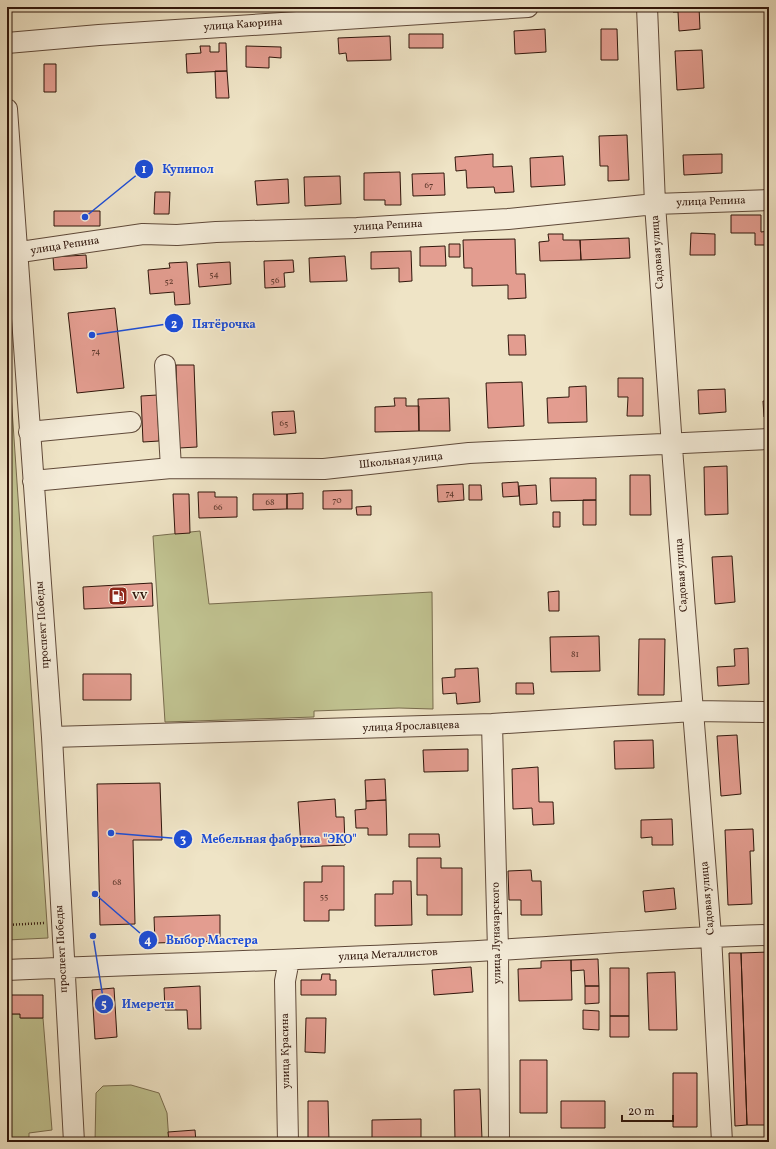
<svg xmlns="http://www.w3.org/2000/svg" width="776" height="1149" viewBox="0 0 776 1149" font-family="Vollkorn,serif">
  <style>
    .green { fill: #c0c290; stroke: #786c4e }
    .building { fill: #e39d90; stroke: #30160b }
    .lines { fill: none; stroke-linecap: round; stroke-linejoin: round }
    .minor-casing { stroke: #604a3a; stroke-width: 22 }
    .path { stroke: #30160b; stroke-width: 2.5; stroke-dasharray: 1 2; stroke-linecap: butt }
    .minor { stroke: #f5edda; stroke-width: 20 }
    .labels { text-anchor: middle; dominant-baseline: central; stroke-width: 3; stroke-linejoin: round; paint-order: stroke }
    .number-label { font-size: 9px; fill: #5d382c }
    .street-label { font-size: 11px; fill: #30160b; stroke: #f5edda }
    .poi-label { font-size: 11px; font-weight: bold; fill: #30160b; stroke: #f5edda; text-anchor: start }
    .leader { fill: none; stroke: #1d4ed8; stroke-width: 1.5 }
    .callout-dot { fill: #1d4ed8; stroke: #f5edda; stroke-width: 1.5 }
    .mark-label { font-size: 12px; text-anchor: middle; font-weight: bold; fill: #fff }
    .callout-label { font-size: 12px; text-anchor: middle; font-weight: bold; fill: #1d4ed8; stroke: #f5edda; stroke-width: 3; stroke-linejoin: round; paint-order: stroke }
  </style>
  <rect width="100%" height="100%" fill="#efe4c6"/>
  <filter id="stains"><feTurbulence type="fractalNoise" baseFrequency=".005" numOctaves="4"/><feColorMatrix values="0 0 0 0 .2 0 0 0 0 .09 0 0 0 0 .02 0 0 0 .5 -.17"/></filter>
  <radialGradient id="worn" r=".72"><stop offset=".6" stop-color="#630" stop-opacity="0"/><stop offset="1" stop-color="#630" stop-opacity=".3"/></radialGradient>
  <path class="green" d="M 7,335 L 48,938 L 7,940 Z
    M 200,531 L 209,604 L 432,592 L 433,709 L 399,708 L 314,711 L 314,717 L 165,722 L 153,536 Z
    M 7,1014 L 20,1014 L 21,1018 L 43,1018 L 52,1130 L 29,1133 L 29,1142 L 7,1142 Z
    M 131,1085 L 159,1093 L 167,1113 L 169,1142 L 95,1142 L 96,1093 L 103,1086 Z"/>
  <path class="building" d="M 673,7 L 699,7 L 700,29 L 679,31 L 678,12 L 673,12 Z
    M 545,29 L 546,52 L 515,54 L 514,31 Z
    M 601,29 L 617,29 L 618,60 L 601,60 Z
    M 409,34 L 443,34 L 443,48 L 409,48 Z
    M 390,36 L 391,60 L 347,61 L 346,53 L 339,54 L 338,38 Z
    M 219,43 L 226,43 L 227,71 L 187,73 L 186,54 L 201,53 L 200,46 L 210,46 L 210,52 L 219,52 Z
    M 246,46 L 281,47 L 281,58 L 269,57 L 269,68 L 246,67 Z
    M 702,50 L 704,88 L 677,90 L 675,51 Z
    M 44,64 L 56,64 L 56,92 L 44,92 Z
    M 215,71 L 227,71 L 229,98 L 216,98 Z
    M 627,135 L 629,180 L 608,181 L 608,166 L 600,166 L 599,136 Z
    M 493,154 L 493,167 L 512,166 L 514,192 L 495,193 L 494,187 L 467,188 L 466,170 L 456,171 L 455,157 Z
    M 722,154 L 722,173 L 684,175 L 683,155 Z
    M 563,156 L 565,185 L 531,187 L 530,158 Z
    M 400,172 L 401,205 L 385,205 L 385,200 L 364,200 L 364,173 Z
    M 444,173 L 445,195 L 413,196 L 412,174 Z
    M 340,176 L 341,204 L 305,206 L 304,177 Z
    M 288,179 L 289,203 L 257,205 L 255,181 Z
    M 155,192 L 170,192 L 169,214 L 154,214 Z
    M 54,211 L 100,211 L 100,226 L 54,226 Z
    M 731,215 L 761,215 L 761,232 L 769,231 L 769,245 L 755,245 L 755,233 L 731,233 Z
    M 691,233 L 715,234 L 715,255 L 690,255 Z
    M 548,234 L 563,234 L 563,240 L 580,240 L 581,260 L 540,261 L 539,242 L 549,241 Z
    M 629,238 L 630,258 L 581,260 L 580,240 Z
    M 515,239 L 516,274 L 525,274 L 526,298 L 508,299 L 508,285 L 472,286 L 472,268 L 464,268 L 463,240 Z
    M 449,244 L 460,244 L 460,257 L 449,257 Z
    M 445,246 L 446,266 L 420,266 L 420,247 Z
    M 411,251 L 412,281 L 399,282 L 399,268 L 371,269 L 371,252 Z
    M 86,255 L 87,268 L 54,270 L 53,257 Z
    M 345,256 L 347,281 L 310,282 L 309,258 Z
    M 293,260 L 294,272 L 284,273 L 285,287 L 265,288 L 264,261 Z
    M 187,262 L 190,304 L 175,305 L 174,292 L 150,294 L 148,270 L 170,268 L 169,263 Z
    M 230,262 L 231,284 L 199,287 L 197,264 Z
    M 115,308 L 124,388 L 77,393 L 68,313 Z
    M 508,335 L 525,335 L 526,355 L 509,355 Z
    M 176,365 L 194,365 L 197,447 L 179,448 Z
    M 618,378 L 643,378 L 643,416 L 627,416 L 628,397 L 618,397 Z
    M 522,382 L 524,426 L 488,428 L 486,383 Z
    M 586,386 L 587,422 L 548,423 L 547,398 L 569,397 L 569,387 Z
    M 725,389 L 726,412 L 699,414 L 698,390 Z
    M 157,395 L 159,441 L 143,442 L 141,396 Z
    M 394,398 L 406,398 L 406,406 L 419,406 L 419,431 L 375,432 L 375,407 L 395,406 Z
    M 449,398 L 450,431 L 419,431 L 418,399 Z
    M 763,401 L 769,401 L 769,416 L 764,417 Z
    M 294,411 L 296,433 L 274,435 L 272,412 Z
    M 727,466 L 728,514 L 705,515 L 704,467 Z
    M 630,475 L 650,475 L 651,515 L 630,515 Z
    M 550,478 L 596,478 L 596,500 L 551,501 Z
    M 518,482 L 519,496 L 503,497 L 502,483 Z
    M 463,484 L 464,500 L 438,502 L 437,485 Z
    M 469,485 L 481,485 L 482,500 L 469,500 Z
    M 536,485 L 537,504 L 520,505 L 519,486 Z
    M 352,490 L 352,509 L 323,509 L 323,491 Z
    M 198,492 L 215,492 L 215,497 L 237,497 L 237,517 L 199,518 Z
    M 303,493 L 303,509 L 287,509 L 287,494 Z
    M 173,494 L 189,494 L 190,533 L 175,534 Z
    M 253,494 L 287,494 L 287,509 L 253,510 Z
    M 583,500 L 596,500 L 596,525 L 583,525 Z
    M 371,506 L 371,515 L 357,515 L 356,507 Z
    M 553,512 L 560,512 L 560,527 L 553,527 Z
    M 732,556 L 735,602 L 715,604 L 712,557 Z
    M 152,583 L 153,606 L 84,609 L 83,587 Z
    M 559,591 L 559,611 L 549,611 L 548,592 Z
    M 599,636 L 600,671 L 551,672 L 550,637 Z
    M 639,639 L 665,639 L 664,695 L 638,695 Z
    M 748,648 L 749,684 L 718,686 L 717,667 L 735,666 L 734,649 Z
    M 478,668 L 480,702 L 457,704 L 456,693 L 443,694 L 442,678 L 455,677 L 455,669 Z
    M 83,674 L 131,674 L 131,700 L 83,700 Z
    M 516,683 L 533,683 L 534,694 L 516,694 Z
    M 737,735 L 741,794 L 721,796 L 717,736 Z
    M 653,740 L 654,768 L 615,769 L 614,741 Z
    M 468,749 L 468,771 L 424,772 L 423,750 Z
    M 538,767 L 539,802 L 553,802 L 554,824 L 533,825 L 532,808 L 513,809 L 512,769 Z
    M 385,779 L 386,800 L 366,801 L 365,780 Z
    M 160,783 L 162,840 L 133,840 L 135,924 L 100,925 L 97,784 Z
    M 335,799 L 336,817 L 344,817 L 345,845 L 301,847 L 298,802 Z
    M 386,800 L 387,835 L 368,835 L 368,828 L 356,828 L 355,810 L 366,809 L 366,801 Z
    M 672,819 L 673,845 L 652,845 L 652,837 L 641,838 L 641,820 Z
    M 753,829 L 754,851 L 750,851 L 752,904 L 728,905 L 725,830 Z
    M 409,834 L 439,834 L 440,847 L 409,847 Z
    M 417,858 L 441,858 L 441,868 L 462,868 L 462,915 L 427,915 L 427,895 L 417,895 Z
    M 322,866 L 344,866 L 344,910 L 329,910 L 329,921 L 304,921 L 304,882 L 322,882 Z
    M 531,870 L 532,881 L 541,881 L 542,915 L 521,915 L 521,900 L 509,900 L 508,871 Z
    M 393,881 L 411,881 L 412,925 L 375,926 L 375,894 L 393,894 Z
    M 674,888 L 676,909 L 645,912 L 643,891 Z
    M 220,915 L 220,941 L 155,943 L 154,917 Z
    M 769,952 L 769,1125 L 747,1125 L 741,953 Z
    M 729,953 L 741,953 L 747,1125 L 735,1126 Z
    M 598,959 L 599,986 L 585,986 L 584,970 L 571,971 L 571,960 Z
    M 571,960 L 572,1000 L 519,1001 L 518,969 L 541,968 L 541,961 Z
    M 471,967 L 473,992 L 434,995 L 432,970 Z
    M 610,968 L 629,968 L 629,1016 L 610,1016 Z
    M 675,972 L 677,1030 L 649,1030 L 647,973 Z
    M 322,974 L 330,974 L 330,980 L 336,980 L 336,995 L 301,995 L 301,980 L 321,980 Z
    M 200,986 L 201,1029 L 188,1029 L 187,1010 L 165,1010 L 164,988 Z
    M 585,986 L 599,986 L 599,1003 L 585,1004 Z
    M 114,988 L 117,1037 L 95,1039 L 92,990 Z
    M 7,995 L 43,995 L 43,1018 L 20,1018 L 20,1014 L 7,1014 Z
    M 583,1010 L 599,1011 L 599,1030 L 583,1029 Z
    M 610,1016 L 629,1016 L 629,1037 L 610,1037 Z
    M 306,1018 L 326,1018 L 325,1053 L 305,1052 Z
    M 520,1060 L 547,1060 L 547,1113 L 520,1113 Z
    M 673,1073 L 697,1073 L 697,1127 L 673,1127 Z
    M 480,1089 L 482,1139 L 455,1140 L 454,1090 Z
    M 308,1101 L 328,1101 L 329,1142 L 308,1142 Z
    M 561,1101 L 605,1101 L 605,1128 L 561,1128 Z
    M 421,1119 L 421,1141 L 372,1142 L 372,1120 Z
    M 195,1130 L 196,1142 L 169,1142 L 168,1132 Z
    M 29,1139 L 53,1139 L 53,1142 L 29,1142 Z"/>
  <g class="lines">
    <defs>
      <path id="minor" d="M 647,7 L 655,204 L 673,461 L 711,936 L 722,1142
        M 7,43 L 99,35 L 528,7
        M 7,109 L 52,737 L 74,1142
        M 7,254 L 143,234 L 177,235 L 216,232 L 357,228 L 508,219 L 655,204 L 769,200
        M 165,365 L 171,468
        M 29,432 L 131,422
        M 33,481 L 171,468 L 324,469 L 469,453 L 769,439
        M 492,724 L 498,950 L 499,1142
        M 52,737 L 492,724 L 693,711 L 769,712
        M 7,970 C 170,963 334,959 497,950 C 588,945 678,937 769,935
        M 288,1142 L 285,981 L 289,960"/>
    </defs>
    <use href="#minor" class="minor-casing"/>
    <path class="path" d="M 7,925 L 44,923"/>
    <use href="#minor" class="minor"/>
  </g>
  <defs>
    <symbol id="fuel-square" viewBox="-11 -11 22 22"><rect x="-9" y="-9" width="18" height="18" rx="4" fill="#8f2418" stroke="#f5edda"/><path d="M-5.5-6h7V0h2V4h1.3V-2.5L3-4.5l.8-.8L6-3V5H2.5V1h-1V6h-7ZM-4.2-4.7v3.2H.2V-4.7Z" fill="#fff"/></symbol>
  </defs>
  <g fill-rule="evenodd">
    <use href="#fuel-square" x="107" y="585" width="22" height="22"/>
  </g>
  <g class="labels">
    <g class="number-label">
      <text x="429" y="185">67</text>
      <text x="214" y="274">54</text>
      <text x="275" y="280">56</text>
      <text x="169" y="281">52</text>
      <text x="96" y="351">74</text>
      <text x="284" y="423">65</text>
      <text x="450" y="493">74</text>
      <text x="337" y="500">70</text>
      <text x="270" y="502">68</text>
      <text x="218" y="507">66</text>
      <text x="575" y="654">81</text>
      <text x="117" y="882">68</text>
      <text x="324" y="896">55</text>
    </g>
    <g class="street-label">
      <text transform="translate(243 25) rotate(-4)">улица Каюрина</text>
      <text transform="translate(711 202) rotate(-2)">улица Репина</text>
      <text transform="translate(388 226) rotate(-3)">улица Репина</text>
      <text transform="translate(65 246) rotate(-9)">улица Репина</text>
      <text transform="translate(658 252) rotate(-94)">Садовая улица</text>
      <text transform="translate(401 461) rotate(-6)">Школьная улица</text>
      <text transform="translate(682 575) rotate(-94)">Садовая улица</text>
      <text transform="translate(43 625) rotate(-94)">проспект Победы</text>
      <text transform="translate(411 727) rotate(-2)">улица Ярославцева</text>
      <text transform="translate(708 898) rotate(-95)">Садовая улица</text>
      <text transform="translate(497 933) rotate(-91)">улица Луначарского</text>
      <text transform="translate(62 949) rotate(-93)">проспект Победы</text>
      <text transform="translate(388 955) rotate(-3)">улица Металлистов</text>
      <text transform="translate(286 1051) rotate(-91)">улица Красина</text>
    </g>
    <g class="poi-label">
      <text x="132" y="596">VV</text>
    </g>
  </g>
  <path class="leader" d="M85 217L144 169M92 335L174 323M111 833L183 839M95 894L148 940M93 936L104 1004"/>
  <g class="callout-dot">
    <circle cx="85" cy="217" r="4"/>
    <circle cx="92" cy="335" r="4"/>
    <circle cx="111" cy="833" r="4"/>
    <circle cx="95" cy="894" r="4"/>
    <circle cx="93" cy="936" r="4"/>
    <circle cx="144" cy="169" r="10"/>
    <circle cx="174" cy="323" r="10"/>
    <circle cx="183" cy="839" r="10"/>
    <circle cx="148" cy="940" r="10"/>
    <circle cx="104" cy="1004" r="10"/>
  </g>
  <g class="mark-label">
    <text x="144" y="173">1</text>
    <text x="174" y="328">2</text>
    <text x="183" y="843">3</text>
    <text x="148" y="944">4</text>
    <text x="104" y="1008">5</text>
  </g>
  <g class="callout-label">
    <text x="188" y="173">Купипол</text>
    <text x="224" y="328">Пятёрочка</text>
    <text x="279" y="843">Мебельная фабрика "ЭКО"</text>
    <text x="212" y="944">Выбор Мастера</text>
    <text x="148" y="1008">Имерети</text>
  </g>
  <rect width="776" height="1149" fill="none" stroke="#efe4c6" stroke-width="24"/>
  <rect x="8" y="8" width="760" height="1133" fill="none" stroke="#30160b" stroke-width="2"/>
  <rect x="12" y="12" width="752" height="1125" fill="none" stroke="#30160b"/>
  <path d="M622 1115v6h51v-6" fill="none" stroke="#30160b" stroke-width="2"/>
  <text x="628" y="1115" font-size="12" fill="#30160b" stroke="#f5edda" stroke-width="3" paint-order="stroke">20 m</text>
  <rect width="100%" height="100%" filter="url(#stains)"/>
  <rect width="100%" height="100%" fill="url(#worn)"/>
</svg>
